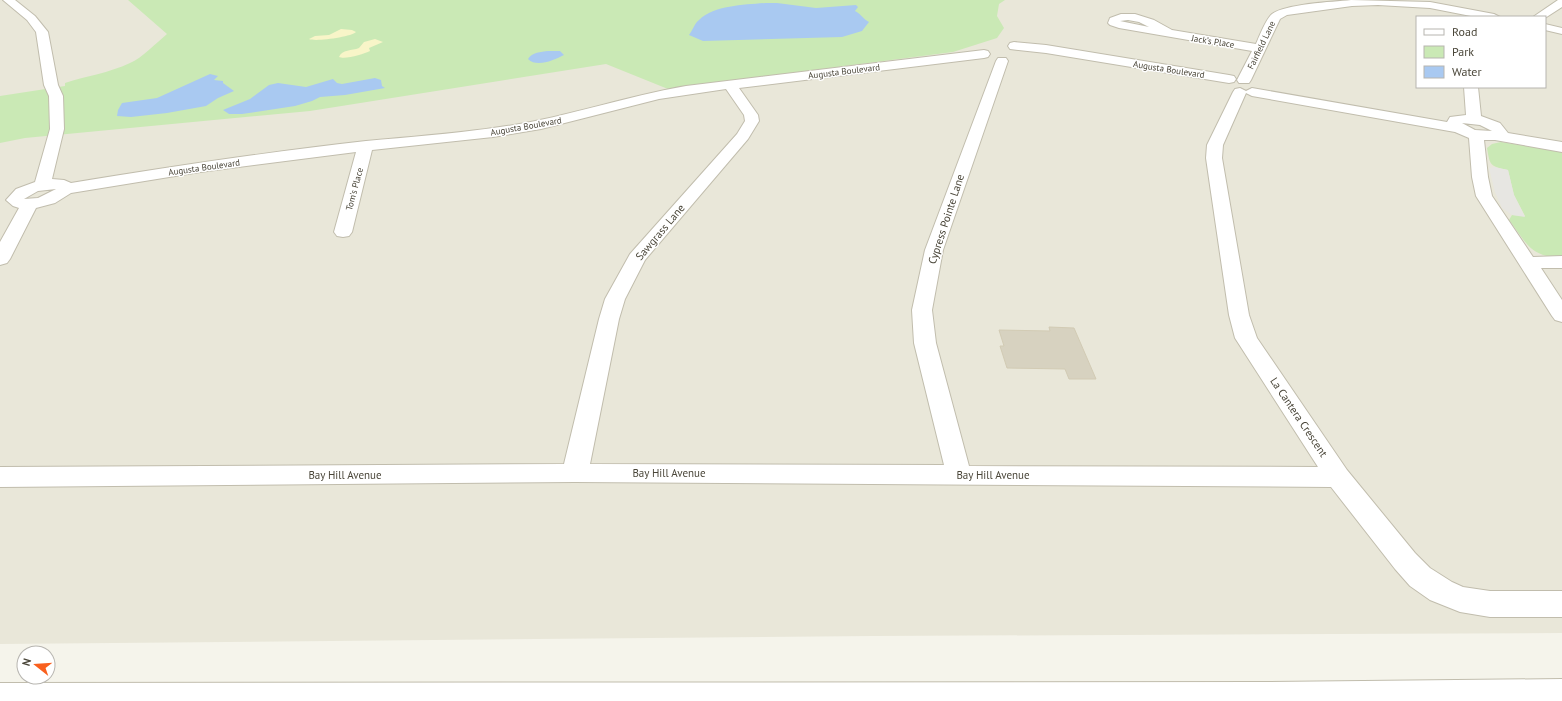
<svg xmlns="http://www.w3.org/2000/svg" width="1562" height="701" viewBox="0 0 1562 701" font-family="'PT Sans',sans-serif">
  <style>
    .residential { fill: #e9e7d9; fill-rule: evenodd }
    .green { fill: #cae9b5 }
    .sand { fill: #f8f5c8 }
    .parking { fill: #e7e6e2 }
    .water { fill: #a9c9f1 }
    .building { fill: #d7d2c0; stroke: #d2cbb4 }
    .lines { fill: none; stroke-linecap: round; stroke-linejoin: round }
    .minor-casing { stroke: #c1bdad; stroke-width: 2 }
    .minor { fill: #fff; fill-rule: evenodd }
    .labels { text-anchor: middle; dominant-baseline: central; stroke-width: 3; stroke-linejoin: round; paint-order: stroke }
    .far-street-label { font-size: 9px; fill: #4a4639; stroke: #fff }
    .street-label { font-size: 11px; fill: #4a4639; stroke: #fff }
  </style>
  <rect width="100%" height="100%" fill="#f5f4eb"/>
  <path class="residential" d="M 0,0 L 1562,0 L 1562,633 L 873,636 L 0,644 ZM 1417,17 L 1545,17 L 1545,87 L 1417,87 Z"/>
  <path class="green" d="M 128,0 L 1005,0 L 999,4 L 997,16 L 1004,28 L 997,38 L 953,52 L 668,89 L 606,64 L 310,111 L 25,138 L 0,143 L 0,96 L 65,86 L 65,83 C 86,76 109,73 130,63 C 142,58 156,43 167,34 Z
    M 1501,142 L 1562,152 L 1562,259 C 1529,255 1528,245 1509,220 L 1512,215 L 1525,216 L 1514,195 L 1508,170 C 1490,166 1490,166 1487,148 L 1492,144 Z"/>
  <path class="sand" d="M 341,29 L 352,30 L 356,32 C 351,37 315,42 309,39 L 315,36 L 329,35 Z
    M 375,39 L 383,42 L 369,48 L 370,51 C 364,54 345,60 339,57 C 342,49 352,51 359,48 L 364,42 Z"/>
  <path class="parking" d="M 1494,167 L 1508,170 L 1514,195 L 1525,217 L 1512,215 L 1502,208 L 1495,192 L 1489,168 Z"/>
  <path class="water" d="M 765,3 L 777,3 L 816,8 L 856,5 L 858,7 L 855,11 C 861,14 863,19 869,22 L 862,31 L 842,37 L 703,41 L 689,35 C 693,30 694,24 699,20 C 715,5 744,5 765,3 Z
    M 548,51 L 560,51 L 564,55 C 554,60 537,68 528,59 C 532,52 541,52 548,51 Z
    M 210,74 L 218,76 L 214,80 L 223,81 L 223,83 L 234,91 L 218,98 L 206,106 L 167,113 L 131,117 L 117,116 L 118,110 L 122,103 L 157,98 Z
    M 375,78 L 381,80 L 382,86 L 385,88 L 345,95 L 320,97 L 312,101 L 295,106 L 242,114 L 229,114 L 223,110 L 250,99 L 269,85 L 278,83 L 306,87 L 333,79 L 337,83 L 342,84 Z"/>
  <path class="building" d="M 1049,327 L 1074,328 L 1096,379 L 1069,379 L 1065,369 L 1007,368 L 1000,346 L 1004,346 L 999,330 L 1050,331 Z"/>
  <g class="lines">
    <defs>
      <path id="minor" d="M 3,0 L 15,0 L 35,16 L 48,32 L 58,85 L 63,96 L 64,129 L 52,179 L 64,180 L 71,183 C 169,167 267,152 366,141 C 408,137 451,134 493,128 C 559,120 621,97 686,86 L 984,50 L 988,51 L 990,54 L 988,57 L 984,58 L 739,88 L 758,115 L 759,121 L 748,139 L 645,260 L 625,299 L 619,319 L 590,464 L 944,465 L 914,343 L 912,310 L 925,250 L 996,61 L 998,58 L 1006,58 L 1008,61 L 943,250 L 932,310 L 936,343 L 969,466 L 1318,467 L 1235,338 L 1229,315 L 1206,158 L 1207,145 L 1233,92 L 1235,89 L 1240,88 L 1246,91 L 1252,88 L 1447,122 L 1450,117 L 1466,115 L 1464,87 L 1478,87 L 1481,116 L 1500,123 L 1508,133 L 1562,142 L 1562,152 L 1495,140 L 1484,140 L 1488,177 L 1492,196 L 1533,257 L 1562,256 L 1562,268 L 1541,268 L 1562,300 L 1562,322 L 1555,320 L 1552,316 L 1476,196 L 1472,177 L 1469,138 L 1455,132 L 1252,96 L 1246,93 L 1223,145 L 1222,158 L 1249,315 L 1257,338 L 1347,470 L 1415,553 L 1430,568 L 1452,582 L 1463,587 L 1490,591 L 1562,591 L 1562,617 L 1490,617 L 1460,612 L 1430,600 L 1410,586 L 1395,569 L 1331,487 L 575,482 L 0,487 L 0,467 L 564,464 L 599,319 L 605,299 L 630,254 L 737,134 L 745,121 L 744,115 L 726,89 L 659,99 L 541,129 L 493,137 L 372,150 L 352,232 L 349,236 L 343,237 L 337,236 L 334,232 L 356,152 L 200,172 L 71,193 L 55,203 L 36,208 L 10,259 L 7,263 L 0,265 L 0,242 L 19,208 L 13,206 L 6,200 L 16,189 L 35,182 L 50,129 L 49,96 L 44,85 L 36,32 L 27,20 ZM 1462,123 L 1480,125 L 1492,131 L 1475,130 ZM 56,189 L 38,198 L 24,199 L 38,191 Z
        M 1351,0 L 1430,2 L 1494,14 L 1500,17 L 1476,17 L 1430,8 L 1378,5 L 1352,6 L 1287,15 L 1280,19 L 1251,80 L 1249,83 L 1239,83 L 1237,80 L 1252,51 L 1119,28 L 1110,25 L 1108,23 L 1110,18 L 1121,14 L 1135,14 L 1154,20 L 1172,30 L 1256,44 C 1259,37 1266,19 1272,14 C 1285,4 1332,2 1351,0 ZM 1128,20 L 1139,22 L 1149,27 L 1120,21 Z
        M 1558,0 L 1562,0 L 1562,7 L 1545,18 L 1533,17 Z
        M 1545,24 L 1562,28 L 1562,34 L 1545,30 Z
        M 1014,42 L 1046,45 L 1229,75 L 1234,76 L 1236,79 L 1234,82 L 1229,83 L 1046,53 L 1010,49 L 1008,46 L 1010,43 Z
        M 1562,679 L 1562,701 L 0,701 L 0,683 L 1268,682 Z"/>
    </defs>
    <use href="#minor" class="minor-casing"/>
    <use href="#minor" class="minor"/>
  </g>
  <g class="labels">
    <g class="far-street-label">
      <text transform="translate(1213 41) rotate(9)">Jack’s Place</text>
      <text transform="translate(1261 45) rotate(-64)">Fairfield Lane</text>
      <text transform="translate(1169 69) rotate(9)">Augusta Boulevard</text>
      <text transform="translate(844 71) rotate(-7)">Augusta Boulevard</text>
      <text transform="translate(526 126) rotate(-10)">Augusta Boulevard</text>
      <text transform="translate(204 167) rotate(-8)">Augusta Boulevard</text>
      <text transform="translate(354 189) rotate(-75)">Tom’s Place</text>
    </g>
    <g class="street-label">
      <text transform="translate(946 219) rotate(-72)">Cypress Pointe Lane</text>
      <text transform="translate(660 232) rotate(-50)">Sawgrass Lane</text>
      <text transform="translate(1299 417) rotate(56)">La Cantera Crescent</text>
      <text x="669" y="473">Bay Hill Avenue</text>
      <text x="345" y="475">Bay Hill Avenue</text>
      <text x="993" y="475">Bay Hill Avenue</text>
    </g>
  </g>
  <rect x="1416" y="16" width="130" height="72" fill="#ffffff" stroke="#b7b5b0"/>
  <rect x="1424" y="29" width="20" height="6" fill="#ffffff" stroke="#b7b5b0"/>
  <text x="1452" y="36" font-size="12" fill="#4a4639">Road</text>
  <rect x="1424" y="46" width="20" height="12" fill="#cae9b5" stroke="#b7b5b0"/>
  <text x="1452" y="56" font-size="12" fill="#4a4639">Park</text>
  <rect x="1424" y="66" width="20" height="12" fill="#a9c9f1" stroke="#b7b5b0"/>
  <text x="1452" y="76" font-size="12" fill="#4a4639">Water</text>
  <g transform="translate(36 665) rotate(287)"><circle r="19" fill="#ffffff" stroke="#b7b5b0"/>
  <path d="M0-3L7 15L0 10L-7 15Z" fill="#f9601e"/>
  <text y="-6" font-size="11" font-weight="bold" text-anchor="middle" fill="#4a4639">N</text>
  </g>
</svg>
